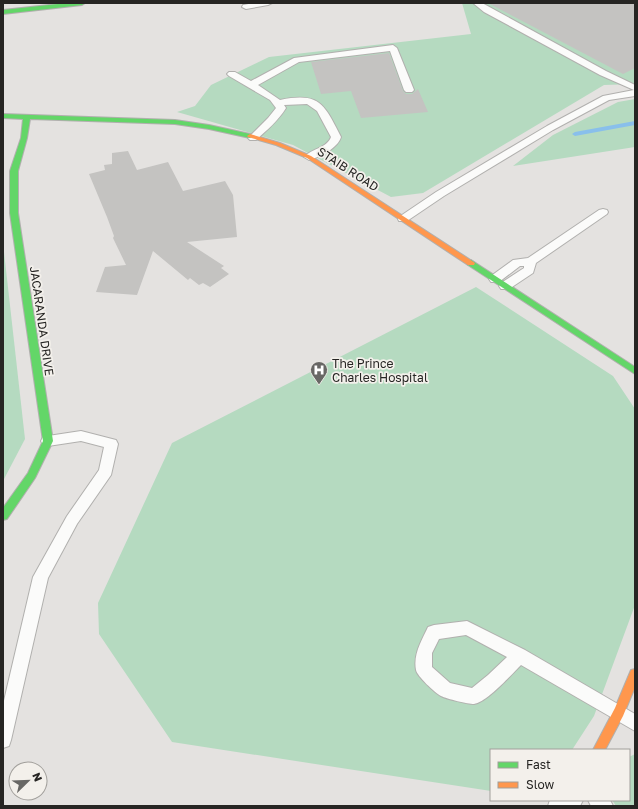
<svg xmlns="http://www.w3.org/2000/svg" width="638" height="809" font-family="'Golos Text',sans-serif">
<rect width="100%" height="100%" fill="#e4e2e0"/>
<g fill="#b5dac0">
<path d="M 462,3 L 635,3 L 635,84 L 604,85 L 423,193 L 391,197 L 293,145 L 177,112 L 195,106 L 211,85 L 269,57 L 471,34 Z"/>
<path d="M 635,99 L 635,147 L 513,166 L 553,135 L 618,102 Z"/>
<path d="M 3,243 L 25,439 L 3,481 Z"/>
<path d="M 476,287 L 613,376 L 635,409 L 635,605 L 594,716 L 572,750 L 491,750 L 491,791 L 172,742 L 99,634 L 98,603 L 172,443 Z"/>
<path d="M 635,754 L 635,806 L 616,806 L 612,800 L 629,800 L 629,757 Z"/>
</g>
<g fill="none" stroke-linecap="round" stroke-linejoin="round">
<path fill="#89bfeb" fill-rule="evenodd" d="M 635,121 L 635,125 L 575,136 L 572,134 L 575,132 Z"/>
</g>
<g fill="#c4c3c1">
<path d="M 488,3 L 635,3 L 635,68 L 623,74 Z"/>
<path d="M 389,53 L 403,91 L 406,94 L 412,94 L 418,89 L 428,112 L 361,118 L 351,91 L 321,94 L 311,62 Z"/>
<path d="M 128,151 L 137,170 L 168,162 L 183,191 L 225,181 L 233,195 L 237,237 L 187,242 L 224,266 L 221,268 L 229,274 L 210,287 L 203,283 L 199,285 L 190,278 L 188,280 L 153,251 L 137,295 L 96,292 L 105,267 L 126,265 L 113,238 L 114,236 L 107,217 L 89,174 L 105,170 L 104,165 L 112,164 L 112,153 Z"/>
</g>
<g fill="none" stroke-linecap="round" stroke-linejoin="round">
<defs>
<g id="lane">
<path d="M 254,3 L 272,3 L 268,5 L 246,9 L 242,7 L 243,5 Z"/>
<path d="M 473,3 L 482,3 L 606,71 L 635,85 L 635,96 L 609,100 L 553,130 L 444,196 L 407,221 L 399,221 L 398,219 L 399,217 L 436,192 L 547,126 L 603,96 L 634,90 L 600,75 L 484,12 Z"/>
<path d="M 393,45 L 397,48 L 414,90 L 412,92 L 406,92 L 404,90 L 390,51 L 299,62 L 258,85 L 280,100 C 320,92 324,104 341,137 C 338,148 320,157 309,160 L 304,157 C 311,149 327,148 331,137 L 317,111 L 307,104 L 284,105 L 286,108 C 278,121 267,130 256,140 L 250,140 L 248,138 L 268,118 L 276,108 L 270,100 L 229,76 L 227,74 L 229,72 L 235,72 L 251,81 L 294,58 Z"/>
<path d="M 603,209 L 607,210 L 608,212 L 607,214 L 536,263 L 533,273 L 509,289 L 501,289 L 499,286 L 501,283 L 524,268 L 524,266 L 520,266 L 499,282 L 491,282 L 489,279 L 491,276 L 513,260 L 528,258 L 599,210 Z"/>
<path d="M 81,431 L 116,440 L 118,444 L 111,475 L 77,524 L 48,578 L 11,740 L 9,746 L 3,748 L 3,705 L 33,577 L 67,516 L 99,470 L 104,447 L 81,441 L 48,446 L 43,445 L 41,441 L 43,437 L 48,436 Z"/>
<path d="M 467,621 L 525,650 L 635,714 L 635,731 L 521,665 C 512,674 486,703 474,704 C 468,704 447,699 441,696 C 435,693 417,676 416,670 C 413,654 422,640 428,627 L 434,625 ZM 466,635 L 507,657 L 488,675 L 472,688 L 450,683 L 432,667 L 432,653 L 439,639 Z"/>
<path d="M 588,800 L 610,800 L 613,806 L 591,806 Z"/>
</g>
<path id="street" d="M 550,800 L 583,800 L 580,806 L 548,806 Z"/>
<g id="fast">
<path d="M 67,3 L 85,3 L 82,5 L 3,14 L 3,10 Z"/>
<path d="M 3,114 L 175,120 L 209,125 L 250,134 L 253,136 L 250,138 L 209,129 L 175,124 L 30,119 L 27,138 L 18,171 L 18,213 L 53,441 L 35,478 L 7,519 L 3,520 L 3,508 L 28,473 L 43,441 L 10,213 L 10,171 L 21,138 L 23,119 L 3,118 Z"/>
<path d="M 471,260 L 635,367 L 635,374 L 468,265 L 467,263 Z"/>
</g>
<g id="slow">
<path d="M 250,134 L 280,143 L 311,156 L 475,263 L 474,265 L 468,265 L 307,158 L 276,145 L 248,137 L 247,136 Z"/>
<path d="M 635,669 L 635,687 L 623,716 L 605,750 L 593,750 L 615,708 L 631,670 Z"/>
</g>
</defs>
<use href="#lane" stroke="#b1b0ae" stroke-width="2"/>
<use href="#street" stroke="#b1b0ae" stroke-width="2"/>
<use href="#fast" stroke="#b1b0ae" stroke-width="2"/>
<use href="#slow" stroke="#b1b0ae" stroke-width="2"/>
<use href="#lane" fill="#fbfbfa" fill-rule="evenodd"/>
<use href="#street" fill="#fbfbfa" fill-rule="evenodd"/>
<use href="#fast" fill="#63d668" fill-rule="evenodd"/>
<use href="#slow" fill="#ff974d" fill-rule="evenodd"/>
</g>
<defs>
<symbol id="hospital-pin" viewBox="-11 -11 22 30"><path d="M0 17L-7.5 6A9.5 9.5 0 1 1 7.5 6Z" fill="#686765" stroke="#f3f0eb"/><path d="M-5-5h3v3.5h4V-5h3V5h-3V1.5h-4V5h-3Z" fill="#fff"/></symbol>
</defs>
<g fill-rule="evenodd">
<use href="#hospital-pin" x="309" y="360" width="20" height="27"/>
</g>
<g text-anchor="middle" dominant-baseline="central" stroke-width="3.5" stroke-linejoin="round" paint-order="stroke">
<g font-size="12" fill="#262523" stroke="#f3f0eb">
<text transform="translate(348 169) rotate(33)">STAIB ROAD</text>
<text transform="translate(42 321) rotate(82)">JACARANDA DRIVE</text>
</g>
<g font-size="12" fill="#262523" stroke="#f3f0eb" text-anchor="start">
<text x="332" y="363">The Prince<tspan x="332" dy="14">Charles Hospital</tspan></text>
</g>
</g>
<rect width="638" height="809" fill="none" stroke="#262523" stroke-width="8"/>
<rect x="490" y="749" width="140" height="52" fill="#f3f0eb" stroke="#a19f9b"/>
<rect x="498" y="762" width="20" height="6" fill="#63d668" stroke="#a19f9b"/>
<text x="526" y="769" font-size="12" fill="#262523">Fast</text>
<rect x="498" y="782" width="20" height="6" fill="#ff974d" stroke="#a19f9b"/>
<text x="526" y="789" font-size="12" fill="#262523">Slow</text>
<g transform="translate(28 781) rotate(67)"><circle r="19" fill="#f3f0eb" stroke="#a19f9b"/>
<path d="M0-3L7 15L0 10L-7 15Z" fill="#686765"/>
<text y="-6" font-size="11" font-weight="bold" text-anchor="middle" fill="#262523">N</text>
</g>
</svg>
